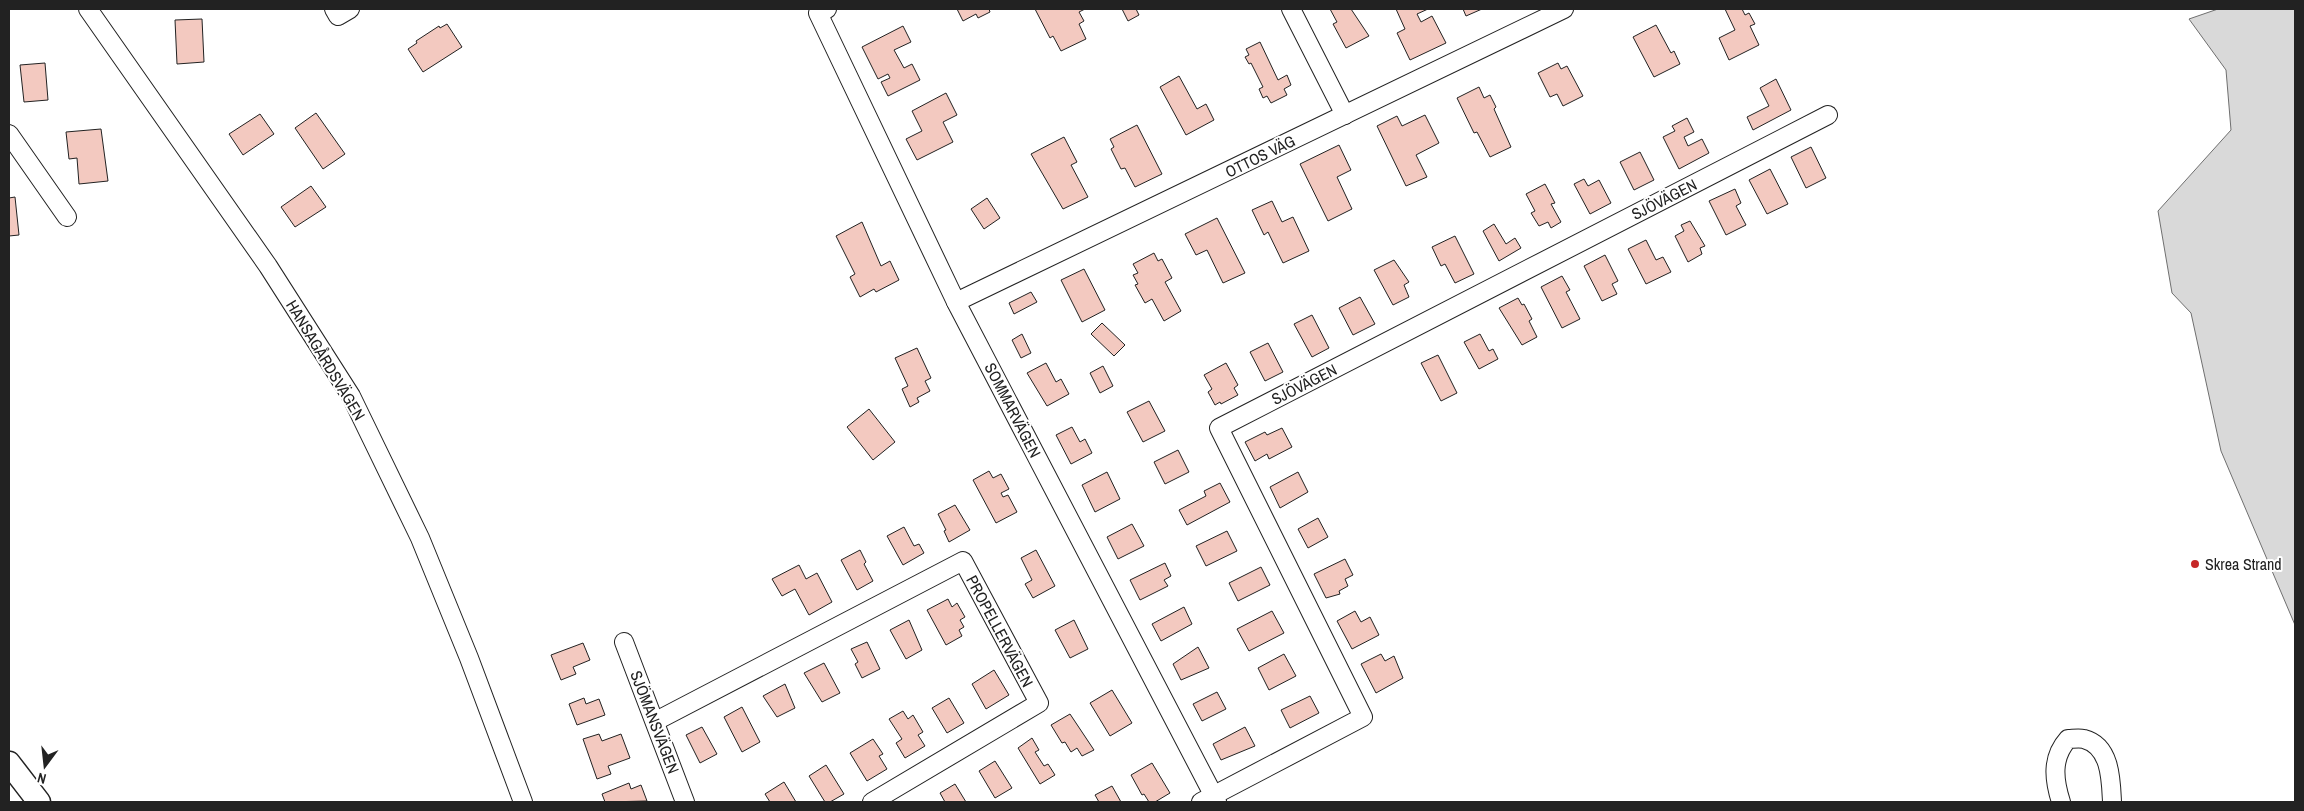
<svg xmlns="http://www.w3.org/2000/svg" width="2304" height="811" font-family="'Archivo Narrow',sans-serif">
<rect width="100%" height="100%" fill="#fff"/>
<path fill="#d9d9d9" stroke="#6f6f6f" d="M 2218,9 L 2295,9 L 2295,625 L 2221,451 L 2191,313 L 2172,293 L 2158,211 L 2231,130 L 2226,70 L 2189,19 Z"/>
<g fill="#f3c9c0" stroke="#222">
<path d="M 957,9 L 989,9 L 990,12 L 978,18 L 976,14 L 963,21 Z"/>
<path d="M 1035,9 L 1085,9 L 1079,12 L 1084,21 L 1079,24 L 1086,39 L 1061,51 L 1053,36 L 1050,38 Z"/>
<path d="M 1122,9 L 1136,9 L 1139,15 L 1128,21 Z"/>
<path d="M 1330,9 L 1351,9 L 1369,36 L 1346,48 L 1333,24 L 1337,22 Z"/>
<path d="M 1396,9 L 1428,9 L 1417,14 L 1421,22 L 1432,16 L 1446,43 L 1410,60 L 1397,33 L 1405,29 Z"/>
<path d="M 1463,9 L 1482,9 L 1466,16 Z"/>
<path d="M 1725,9 L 1742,9 L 1745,15 L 1749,13 L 1755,24 L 1750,26 L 1759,45 L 1729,60 L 1719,38 L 1735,30 Z"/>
<path d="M 202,19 L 204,62 L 177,64 L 175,20 Z"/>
<path d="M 447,24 L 462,47 L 423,72 L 408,49 L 417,43 L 416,41 L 439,26 L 440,28 Z"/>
<path d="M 1656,25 L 1671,53 L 1674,51 L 1680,64 L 1654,77 L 1633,37 Z"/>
<path d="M 903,26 L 911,42 L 894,50 L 904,68 L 912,64 L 920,80 L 888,96 L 881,82 L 890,78 L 888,74 L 878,79 L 862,47 Z"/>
<path d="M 1260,42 L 1278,80 L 1287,75 L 1291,85 L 1284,89 L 1287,95 L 1271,103 L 1267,96 L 1263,98 L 1259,89 L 1263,87 L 1251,63 L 1249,64 L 1245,57 L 1249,55 L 1246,49 Z"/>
<path d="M 45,63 L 48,100 L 24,102 L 20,65 Z"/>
<path d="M 1558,63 L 1561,69 L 1567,66 L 1583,96 L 1563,106 L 1557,94 L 1550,97 L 1538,73 Z"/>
<path d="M 1179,76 L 1197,109 L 1206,104 L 1214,120 L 1186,135 L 1160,87 Z"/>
<path d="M 1776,79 L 1791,110 L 1753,130 L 1747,117 L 1769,106 L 1760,88 Z"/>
<path d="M 1479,87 L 1484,98 L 1490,95 L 1496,107 L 1494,109 L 1511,147 L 1490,157 L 1477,132 L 1474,133 L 1457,98 Z"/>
<path d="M 946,93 L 957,115 L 943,122 L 953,142 L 917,160 L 906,139 L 922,131 L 912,111 Z"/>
<path d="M 316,113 L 345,154 L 323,169 L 295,128 Z"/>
<path d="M 260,114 L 274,134 L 243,155 L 229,134 Z"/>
<path d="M 1425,115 L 1439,143 L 1416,155 L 1427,177 L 1406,186 L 1377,126 L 1397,116 L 1402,126 Z"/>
<path d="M 1687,118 L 1694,132 L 1684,137 L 1688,146 L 1702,139 L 1709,153 L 1679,169 L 1663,137 L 1675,131 L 1672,126 Z"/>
<path d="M 1137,125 L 1162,174 L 1135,187 L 1125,168 L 1121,169 L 1111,149 L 1114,147 L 1110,139 Z"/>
<path d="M 101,129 L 108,181 L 79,184 L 77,158 L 69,159 L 66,132 Z"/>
<path d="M 1064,137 L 1077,162 L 1071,165 L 1088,197 L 1063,209 L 1031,154 Z"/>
<path d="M 1339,145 L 1351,170 L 1337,177 L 1352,209 L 1328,221 L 1300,164 Z"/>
<path d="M 1811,147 L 1826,178 L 1806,188 L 1791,157 Z"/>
<path d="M 1640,152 L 1654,180 L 1634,190 L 1620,162 Z"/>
<path d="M 1770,169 L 1788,204 L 1767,214 L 1749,180 Z"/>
<path d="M 1584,179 L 1588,186 L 1599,180 L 1611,203 L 1590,214 L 1574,184 Z"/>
<path d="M 1545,184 L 1555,203 L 1551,204 L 1561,222 L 1551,228 L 1548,222 L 1539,226 L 1531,213 L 1535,211 L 1526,194 Z"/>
<path d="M 311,186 L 326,207 L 295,227 L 281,207 Z"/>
<path d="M 1735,189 L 1741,203 L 1736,206 L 1746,225 L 1726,235 L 1709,201 Z"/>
<path d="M 15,197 L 19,235 L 9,236 L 9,198 Z"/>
<path d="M 987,198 L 1000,218 L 984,229 L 971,209 Z"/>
<path d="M 1272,201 L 1282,222 L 1293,217 L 1309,251 L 1283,263 L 1268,232 L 1264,235 L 1252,210 Z"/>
<path d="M 1217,218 L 1245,273 L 1223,283 L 1207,250 L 1196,255 L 1185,234 Z"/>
<path d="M 1690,221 L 1705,246 L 1700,248 L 1702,254 L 1688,262 L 1675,236 L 1684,231 L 1681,225 Z"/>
<path d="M 862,222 L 881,266 L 890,261 L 899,280 L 876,292 L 874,289 L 860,297 L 850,277 L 855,274 L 836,236 Z"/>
<path d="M 1494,224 L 1506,244 L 1515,238 L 1521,248 L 1499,261 L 1483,231 Z"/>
<path d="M 1455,236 L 1474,274 L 1455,283 L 1445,264 L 1441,266 L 1432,247 Z"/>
<path d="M 1646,240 L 1656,260 L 1663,257 L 1671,272 L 1646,284 L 1628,249 Z"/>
<path d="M 1154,253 L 1158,261 L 1162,259 L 1172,278 L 1165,282 L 1181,311 L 1164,321 L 1152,299 L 1145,303 L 1135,285 L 1138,284 L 1133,275 L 1138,273 L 1133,264 Z"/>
<path d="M 1605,255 L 1618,281 L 1612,284 L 1617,294 L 1602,301 L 1584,266 Z"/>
<path d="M 1394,260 L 1409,282 L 1404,285 L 1409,297 L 1393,305 L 1374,270 Z"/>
<path d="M 1084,269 L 1105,310 L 1082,322 L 1061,280 Z"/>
<path d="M 1562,276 L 1570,290 L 1566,292 L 1580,319 L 1562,328 L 1541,287 Z"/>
<path d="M 1031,292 L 1037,302 L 1014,314 L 1009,303 Z"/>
<path d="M 1360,297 L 1375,324 L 1353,335 L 1339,308 Z"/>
<path d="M 1518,298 L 1522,305 L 1524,304 L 1532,319 L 1529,321 L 1537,337 L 1522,345 L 1499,308 Z"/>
<path d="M 1312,315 L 1329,348 L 1312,357 L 1294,324 Z"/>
<path d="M 1102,323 L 1125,345 L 1114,356 L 1091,334 Z"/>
<path d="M 1022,334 L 1031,353 L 1021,358 L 1012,340 Z"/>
<path d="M 1480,334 L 1489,351 L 1493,349 L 1498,359 L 1479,369 L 1464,342 Z"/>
<path d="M 1268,343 L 1283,372 L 1265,381 L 1250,352 Z"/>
<path d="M 917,348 L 931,378 L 925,381 L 930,391 L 917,398 L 919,402 L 910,407 L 902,389 L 908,386 L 895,358 Z"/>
<path d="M 1438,355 L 1457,393 L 1441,401 L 1421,363 Z"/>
<path d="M 1046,363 L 1056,382 L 1061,379 L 1069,394 L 1047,406 L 1027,373 Z"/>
<path d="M 1226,363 L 1238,385 L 1234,388 L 1238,395 L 1221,404 L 1220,402 L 1215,405 L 1208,392 L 1212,389 L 1204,375 Z"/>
<path d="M 1103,366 L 1113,386 L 1100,393 L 1090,373 Z"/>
<path d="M 1149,401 L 1165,431 L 1143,442 L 1127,412 Z"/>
<path d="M 869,409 L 895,442 L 873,460 L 847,427 Z"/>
<path d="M 1072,427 L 1080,442 L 1085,439 L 1092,453 L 1071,464 L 1056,435 Z"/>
<path d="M 1282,428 L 1292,447 L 1269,459 L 1267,454 L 1255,461 L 1245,442 L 1265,432 L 1267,435 Z"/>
<path d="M 1178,450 L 1189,472 L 1165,484 L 1154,462 Z"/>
<path d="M 989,471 L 993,478 L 1001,474 L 1009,489 L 1001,493 L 1003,497 L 1008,495 L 1017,512 L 996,523 L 973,480 Z"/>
<path d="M 1107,472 L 1120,499 L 1095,512 L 1082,485 Z"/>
<path d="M 1298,472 L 1308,492 L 1280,508 L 1270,487 Z"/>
<path d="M 1220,483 L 1230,502 L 1187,525 L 1179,510 L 1206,496 L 1204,491 Z"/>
<path d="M 955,505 L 970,530 L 949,542 L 944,531 L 946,530 L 938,514 Z"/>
<path d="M 1318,518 L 1328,537 L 1308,548 L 1298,529 Z"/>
<path d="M 1132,524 L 1144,546 L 1118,559 L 1107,537 Z"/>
<path d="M 904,527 L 914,546 L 919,544 L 924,553 L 903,565 L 887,536 Z"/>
<path d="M 1227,531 L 1237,551 L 1206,566 L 1196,546 Z"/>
<path d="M 860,550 L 866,562 L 864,564 L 873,581 L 857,590 L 841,560 Z"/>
<path d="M 1036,550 L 1055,586 L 1033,598 L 1025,584 L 1032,580 L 1021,558 Z"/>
<path d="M 1345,559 L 1353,575 L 1345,579 L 1348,586 L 1339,591 L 1340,594 L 1326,598 L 1314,574 Z"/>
<path d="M 1165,563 L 1171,576 L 1164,580 L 1168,586 L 1140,600 L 1130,580 Z"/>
<path d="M 799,565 L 806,579 L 817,573 L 832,602 L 809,615 L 795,589 L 782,596 L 772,579 Z"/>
<path d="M 1261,567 L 1270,585 L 1238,601 L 1229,583 Z"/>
<path d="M 948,599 L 952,607 L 957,603 L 965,617 L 960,620 L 964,627 L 959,630 L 962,636 L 946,645 L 927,610 Z"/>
<path d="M 1184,607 L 1192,624 L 1161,641 L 1152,624 Z"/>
<path d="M 1272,611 L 1284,633 L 1249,651 L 1237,629 Z"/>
<path d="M 1355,611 L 1361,622 L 1370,617 L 1379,635 L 1352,649 L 1337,621 Z"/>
<path d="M 909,620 L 922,650 L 906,659 L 890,630 Z"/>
<path d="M 1074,620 L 1088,649 L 1070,658 L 1055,630 Z"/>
<path d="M 867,642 L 880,669 L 862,678 L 855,664 L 858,662 L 851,649 Z"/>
<path d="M 583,643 L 590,660 L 573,667 L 576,674 L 561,680 L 551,655 Z"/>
<path d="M 1198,647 L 1209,668 L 1181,680 L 1173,664 Z"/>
<path d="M 1284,654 L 1296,676 L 1269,690 L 1258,668 Z"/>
<path d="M 1381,654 L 1385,661 L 1394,656 L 1403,678 L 1376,693 L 1361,664 Z"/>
<path d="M 824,663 L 840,693 L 822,702 L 804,673 Z"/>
<path d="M 994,670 L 1009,695 L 986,709 L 972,684 Z"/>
<path d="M 785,684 L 795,708 L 777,717 L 763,696 Z"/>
<path d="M 1112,690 L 1132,723 L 1110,736 L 1090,703 Z"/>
<path d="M 1217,692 L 1226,709 L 1202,721 L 1193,704 Z"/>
<path d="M 1310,696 L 1319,713 L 1290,728 L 1281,710 Z"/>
<path d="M 584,698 L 586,704 L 599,699 L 605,715 L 577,725 L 569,704 Z"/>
<path d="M 949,698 L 964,723 L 947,733 L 932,708 Z"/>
<path d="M 742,707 L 760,742 L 742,752 L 724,717 Z"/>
<path d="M 903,711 L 908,719 L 913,715 L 923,732 L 918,735 L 925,746 L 905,758 L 896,743 L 902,739 L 889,719 Z"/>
<path d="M 1070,714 L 1094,750 L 1082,756 L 1077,748 L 1071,752 L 1065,742 L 1062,743 L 1051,725 Z"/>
<path d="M 702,727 L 717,754 L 700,763 L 686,735 Z"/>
<path d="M 1245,727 L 1255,746 L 1221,760 L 1213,744 Z"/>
<path d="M 599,734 L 602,741 L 621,734 L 630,758 L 608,766 L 611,774 L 597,779 L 583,739 Z"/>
<path d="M 1032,738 L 1039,750 L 1035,752 L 1044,766 L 1048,764 L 1055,775 L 1040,784 L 1018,748 Z"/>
<path d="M 873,739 L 883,754 L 879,756 L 887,769 L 867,781 L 850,753 Z"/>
<path d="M 995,761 L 1012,788 L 995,798 L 979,771 Z"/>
<path d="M 1152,763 L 1170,793 L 1155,802 L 1149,802 L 1144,794 L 1142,795 L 1131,775 Z"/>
<path d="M 826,765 L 844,794 L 830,802 L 825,802 L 809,776 Z"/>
<path d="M 784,782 L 796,802 L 770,802 L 765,794 Z"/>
<path d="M 629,783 L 631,789 L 641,785 L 647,801 L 605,802 L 602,794 Z"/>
<path d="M 955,784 L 966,802 L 945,802 L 940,793 Z"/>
<path d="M 1112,786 L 1121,802 L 1099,802 L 1095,795 Z"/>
</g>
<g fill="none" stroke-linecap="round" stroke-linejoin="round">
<defs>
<g id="minor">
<path d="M 88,9 L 268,266 L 351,396 L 420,538 L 469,658 L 523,802"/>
<path d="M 334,9 L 338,16 L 350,9"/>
<path d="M 827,9 L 818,13 L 956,302 L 1217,802"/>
<path d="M 1291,9 L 1345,115"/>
<path d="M 9,134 L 67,217"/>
<path d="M 956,302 L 1564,9"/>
<path d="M 624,642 L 685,802"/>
<path d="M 656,721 L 963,561 L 1039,703 L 872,802"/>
<path d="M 1201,802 L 1363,717 L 1219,428 L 1828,115"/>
<path d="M 2061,802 C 2054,780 2051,758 2068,739 C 2072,739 2079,738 2084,739 C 2111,746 2111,781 2112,802"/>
</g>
<path id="tertiary" d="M 9,763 L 39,802"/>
</defs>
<use href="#minor" stroke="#222" stroke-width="20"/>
<use href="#tertiary" stroke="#222" stroke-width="25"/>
<use href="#minor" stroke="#fff" stroke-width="18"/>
<use href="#tertiary" stroke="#fff" stroke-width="22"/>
</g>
<circle fill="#c62828" stroke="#fff" stroke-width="2" cx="2195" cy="564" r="5"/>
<g text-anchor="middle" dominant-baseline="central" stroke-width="4" stroke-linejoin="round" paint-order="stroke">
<g font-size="16" fill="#222" stroke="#fff">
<text transform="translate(1260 156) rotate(-26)">OTTOS VÄG</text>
<text transform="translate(1664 199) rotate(-27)">SJÖVÄGEN</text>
<text transform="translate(326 360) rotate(59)">HANSAGÅRDSVÄGEN</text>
<text transform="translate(1304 384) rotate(-27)">SJÖVÄGEN</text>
<text transform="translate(1013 410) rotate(63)">SOMMARVÄGEN</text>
<text transform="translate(1000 631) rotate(62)">PROPELLERVÄGEN</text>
<text transform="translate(655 722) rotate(69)">SJÖMANSVÄGEN</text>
</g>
<g font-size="16" fill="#222" stroke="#fff" text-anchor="start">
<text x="2205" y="564">Skrea Strand</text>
</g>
</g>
<rect width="2304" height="811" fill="none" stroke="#222222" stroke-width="20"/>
<g transform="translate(45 766) rotate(195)" stroke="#ffffff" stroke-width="4" paint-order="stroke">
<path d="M0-4L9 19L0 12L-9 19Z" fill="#222222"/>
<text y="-8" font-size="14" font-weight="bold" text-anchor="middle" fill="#222222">N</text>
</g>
</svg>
